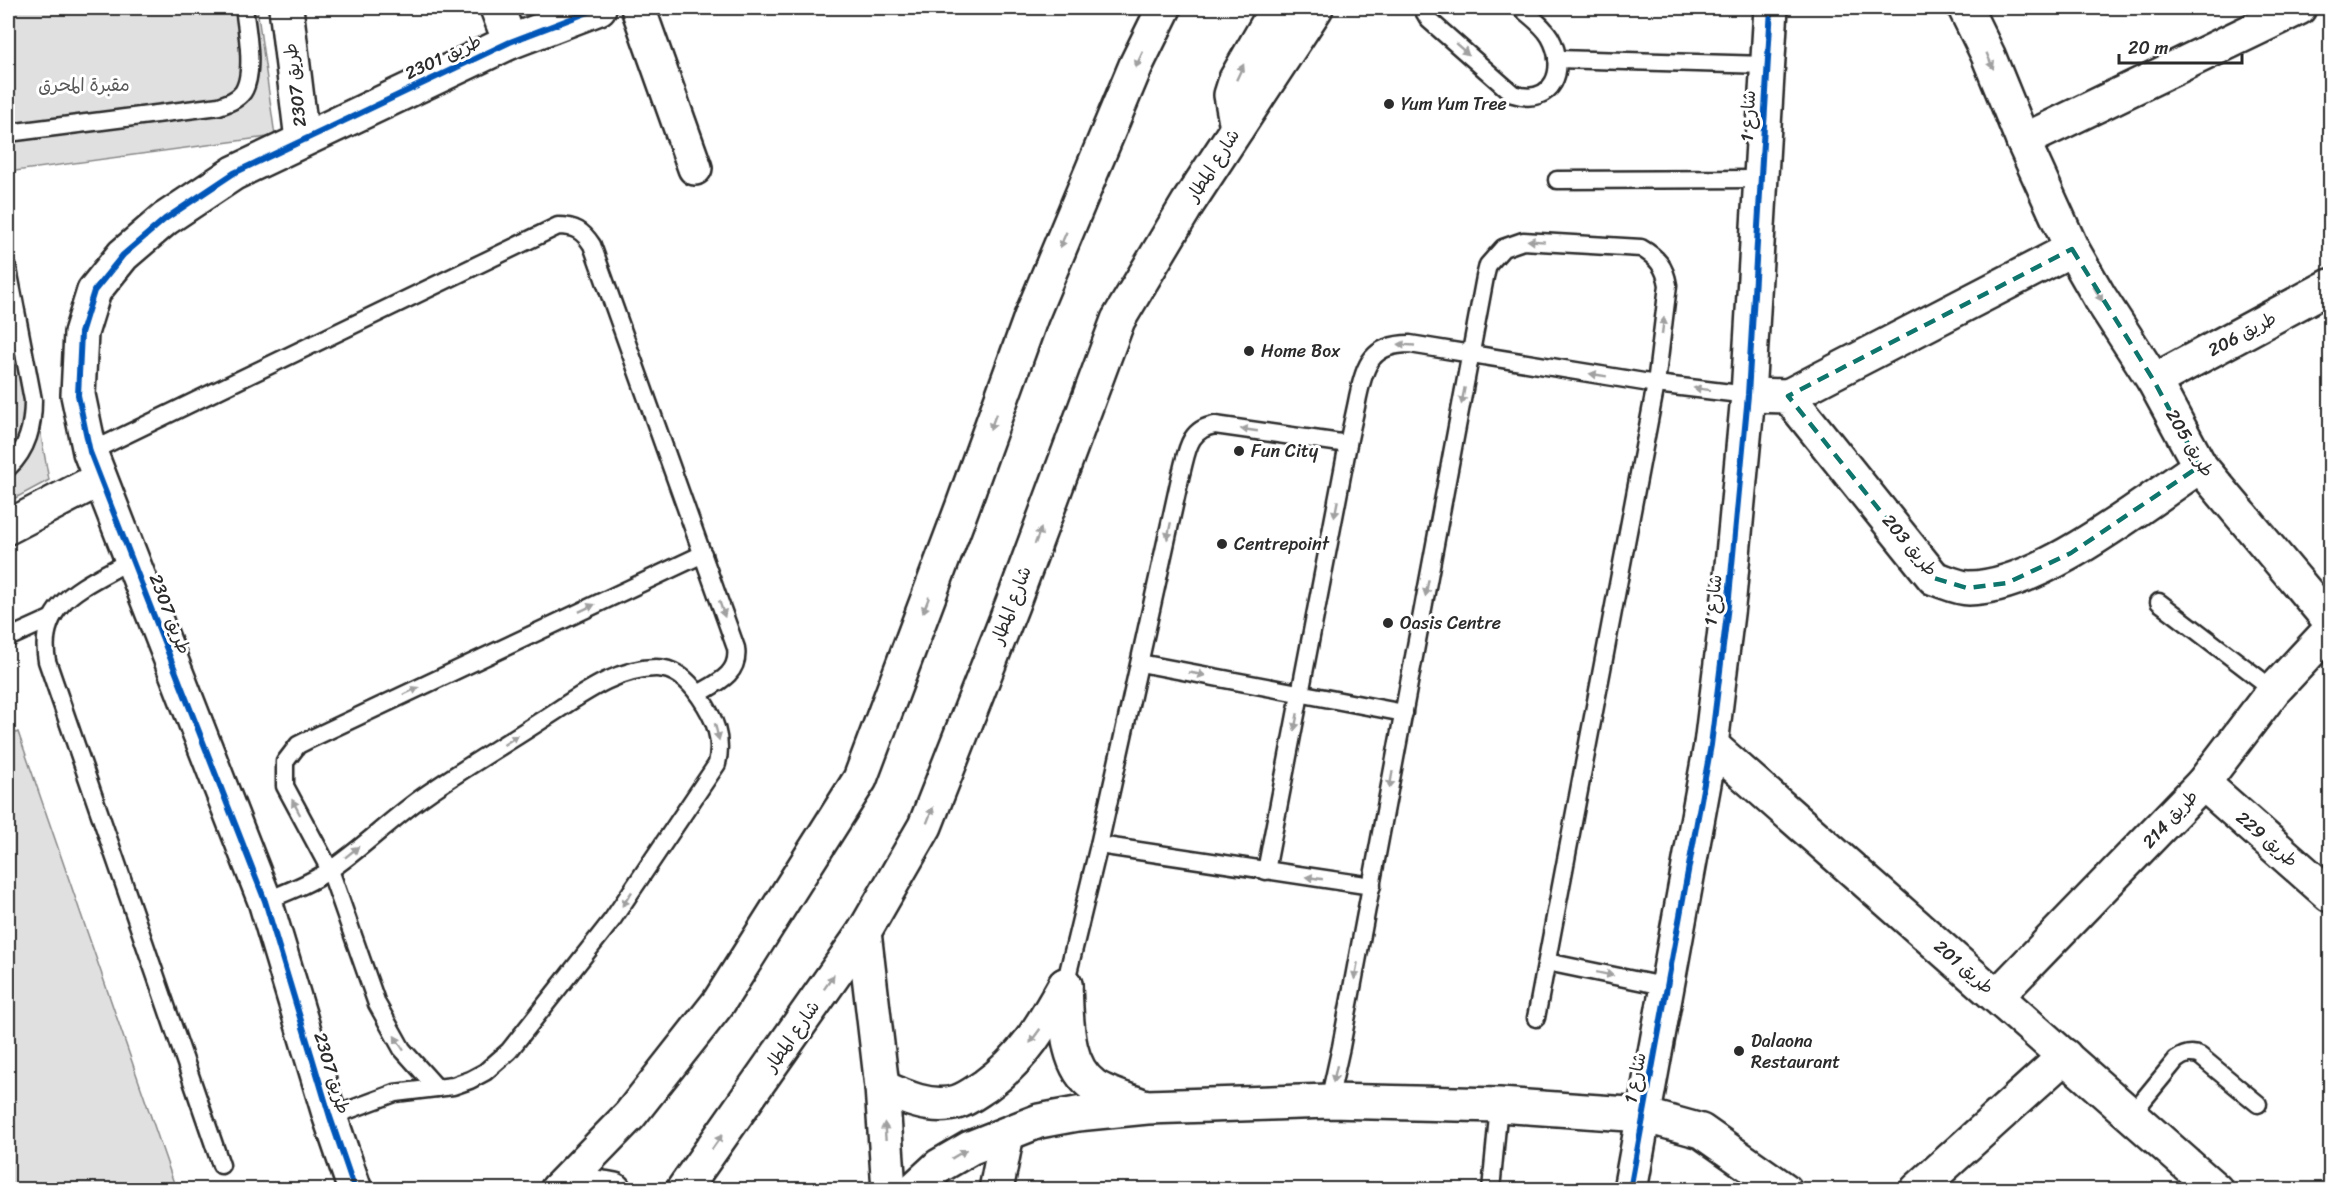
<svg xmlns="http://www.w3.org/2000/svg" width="2338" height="1197" font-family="Sriracha,'Playpen Sans Arabic',sans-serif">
<rect width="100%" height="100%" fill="#fff"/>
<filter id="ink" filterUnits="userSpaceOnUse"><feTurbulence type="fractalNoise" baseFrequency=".0167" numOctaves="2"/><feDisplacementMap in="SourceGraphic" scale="12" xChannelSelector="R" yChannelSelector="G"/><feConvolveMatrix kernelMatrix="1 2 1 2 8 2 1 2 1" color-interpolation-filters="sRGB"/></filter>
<g filter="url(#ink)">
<g fill="#e0e0e0" stroke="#868686" stroke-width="1.5">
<path d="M 8,8 L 257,8 L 275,136 L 8,172 Z"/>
<path d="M 8,252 L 49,480 L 8,502 Z"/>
<path d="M 18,732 L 176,1189 L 8,1189 L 8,736 Z"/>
</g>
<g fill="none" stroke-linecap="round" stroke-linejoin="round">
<defs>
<g id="service">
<path d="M 1422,8 L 1429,20 L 1513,94 C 1553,107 1568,69 1550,37 C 1543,25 1531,17 1521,8"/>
<path d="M 1557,59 L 1766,65"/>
<path d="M 8,133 L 219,106 C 228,103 237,100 243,92 C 255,73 247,30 244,8"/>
<path d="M 1557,180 L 1760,179"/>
<path d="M 8,269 L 33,400 C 33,426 28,449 8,468"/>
<path d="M 90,452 L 558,226 C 575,226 583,231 592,245 L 736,648 C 740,674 717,683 698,694"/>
<path d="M 132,559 C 89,585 36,600 47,661 L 221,1165"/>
<path d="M 2159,602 L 2274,690"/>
<path d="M 8,638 L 50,619"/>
<path d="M 1140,663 L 1404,713"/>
<path d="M 1099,845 L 1372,886"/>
<path d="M 1266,871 L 1348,444 C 1351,428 1355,413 1358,397 C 1365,364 1372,344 1410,344 L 1656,384 L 1748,395"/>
<path d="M 265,901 C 287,892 311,883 330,870 C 364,847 393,817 427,794 C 464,768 504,745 542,720 C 576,699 614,668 656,668 C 675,668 690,682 700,697 C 715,719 723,738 717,764 L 612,920 L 509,1051 L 485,1072 L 470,1080 L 453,1086 L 395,1093 L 330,1117"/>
<path d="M 1547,962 L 1668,987"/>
<path d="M 1065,985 L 1099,845 L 1181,474 C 1187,452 1188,429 1215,425 L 1348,444"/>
<path d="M 437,1088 L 402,1049 L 377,1004 L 330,870 L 285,786 L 285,762 L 298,745 L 306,741 L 703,554"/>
<path d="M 1329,1101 L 1341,1047 L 1485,277 L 1488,265 L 1503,248 L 1523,241 L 1641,248 C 1657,257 1665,267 1668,285 L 1656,384 L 1536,1018"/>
<path d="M 2131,1115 L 2176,1060 C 2184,1054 2191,1052 2200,1056 L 2258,1104"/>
<path d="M 1491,1190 L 1499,1105"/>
</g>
<g id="minor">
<path d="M 497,8 L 510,42"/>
<path d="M 638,8 L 695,168"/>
<path d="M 1965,8 L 1988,55 L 2023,141 L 2072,249 L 2099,296 L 2154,381 L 2200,466 L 2330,621"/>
<path d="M 2023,141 L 2299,8"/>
<path d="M 2154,381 L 2330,286"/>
<path d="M 1748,395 L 1788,396 L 1934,578 C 1944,581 1958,588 1969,588 C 2040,587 2140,506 2200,466"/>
<path d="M 1788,396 L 2072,249"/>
<path d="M 8,527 L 100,479"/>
<path d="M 1711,745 L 2216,1190"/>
<path d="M 2203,783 L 2330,895"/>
<path d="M 1065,985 C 1067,1018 1064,1065 1094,1086 C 1107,1095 1128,1100 1143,1106"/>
<path d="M 1997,996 L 2203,783 L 2274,690 L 2330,630"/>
<path d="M 882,1087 C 903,1097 932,1110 957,1102 C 967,1099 977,1091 985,1086 C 1024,1058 1042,1026 1065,985"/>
<path d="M 355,1190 L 330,1117 L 265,901 L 90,452 L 78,395 L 81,333 L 94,291 L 123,255 L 165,219 L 234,173 L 510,42 L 599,8"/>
<path d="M 913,1190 L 939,1166 L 970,1148 L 1039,1121 L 1077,1114 L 1147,1107 L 1329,1101 L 1499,1105 L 1643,1115 L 1701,1131 L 1785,1190"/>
<path d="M 996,1190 L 1007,1134"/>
<path d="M 1917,1190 L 2065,1056"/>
</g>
<g id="tertiary">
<path d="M 286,8 L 302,140"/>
<path d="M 558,1189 C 577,1185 594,1186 614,1190"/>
<path d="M 1630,1190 L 1711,745 L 1729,597 L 1748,395 L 1771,8"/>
</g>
<g id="primary">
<path d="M 1237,128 L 1231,95 L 1236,79 L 1277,8"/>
<path d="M 864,932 L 882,1087 L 889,1190"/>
<path d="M 557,1190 L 630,1115 L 719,1002 L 860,779 L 962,508 L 1031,317 L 1136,65 L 1164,8"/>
<path d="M 683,1190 L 864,932 L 925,826 L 1012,605 L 1118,320 L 1188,203 L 1316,8"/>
</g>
</defs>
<use href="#service" stroke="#2b2b2b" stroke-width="21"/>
<use href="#minor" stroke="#2b2b2b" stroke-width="38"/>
<use href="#tertiary" stroke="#2b2b2b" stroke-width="38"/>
<use href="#primary" stroke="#2b2b2b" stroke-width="38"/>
<use href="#service" stroke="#fff" stroke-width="16"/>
<use href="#minor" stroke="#fff" stroke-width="33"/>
<use href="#tertiary" stroke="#fff" stroke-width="33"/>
<use href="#primary" stroke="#fff" stroke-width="33"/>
<defs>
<g id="cycleway">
<path d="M 355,1190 L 330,1117 L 265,901 L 90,452 L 78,395 L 81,333 L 94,291 L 123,255 L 165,219 L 234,173 L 510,42 L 599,8"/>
<path d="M 1630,1190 L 1711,745 L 1729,597 L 1748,395 L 1771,8"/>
</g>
</defs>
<use href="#cycleway" stroke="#fff" stroke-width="10"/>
<use href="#cycleway" stroke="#0057b8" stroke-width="6"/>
</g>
<defs><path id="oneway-solid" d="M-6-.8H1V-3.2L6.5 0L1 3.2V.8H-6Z" transform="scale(1.5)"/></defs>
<g fill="#a0a0a0">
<use href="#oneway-solid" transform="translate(1462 49) rotate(41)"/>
<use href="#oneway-solid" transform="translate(1139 60) rotate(115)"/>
<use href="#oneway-solid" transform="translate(1990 61) rotate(67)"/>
<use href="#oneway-solid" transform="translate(1240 72) rotate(-65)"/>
<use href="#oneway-solid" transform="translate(1063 240) rotate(113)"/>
<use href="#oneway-solid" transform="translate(1536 241) rotate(-176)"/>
<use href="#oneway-solid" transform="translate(2098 294) rotate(59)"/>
<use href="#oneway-solid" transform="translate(1663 326) rotate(-83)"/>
<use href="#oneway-solid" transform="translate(1406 345) rotate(-177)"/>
<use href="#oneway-solid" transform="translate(1598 375) rotate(-171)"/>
<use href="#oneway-solid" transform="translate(1702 389) rotate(-173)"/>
<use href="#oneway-solid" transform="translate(1463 396) rotate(101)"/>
<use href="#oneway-solid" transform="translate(993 422) rotate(110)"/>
<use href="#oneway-solid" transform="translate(1249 430) rotate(-172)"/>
<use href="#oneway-solid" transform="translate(1336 509) rotate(101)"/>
<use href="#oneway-solid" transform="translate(1169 531) rotate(102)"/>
<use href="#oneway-solid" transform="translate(1038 536) rotate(-69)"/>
<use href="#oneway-solid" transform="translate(1427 588) rotate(101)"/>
<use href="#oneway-solid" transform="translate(926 605) rotate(111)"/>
<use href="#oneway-solid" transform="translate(587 608) rotate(-25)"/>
<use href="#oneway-solid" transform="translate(722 609) rotate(71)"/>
<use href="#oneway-solid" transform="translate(1197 674) rotate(11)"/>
<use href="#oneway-solid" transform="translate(411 691) rotate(-25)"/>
<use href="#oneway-solid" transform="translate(1296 722) rotate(101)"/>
<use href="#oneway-solid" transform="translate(717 732) rotate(76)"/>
<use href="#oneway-solid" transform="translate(511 740) rotate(-33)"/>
<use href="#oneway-solid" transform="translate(1391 780) rotate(100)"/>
<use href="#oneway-solid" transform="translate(296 807) rotate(-118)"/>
<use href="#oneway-solid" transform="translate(930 815) rotate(-69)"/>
<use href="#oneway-solid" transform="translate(352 852) rotate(-39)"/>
<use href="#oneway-solid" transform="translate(1314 878) rotate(-172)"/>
<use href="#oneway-solid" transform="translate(627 899) rotate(124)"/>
<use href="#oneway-solid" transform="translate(1356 971) rotate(101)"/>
<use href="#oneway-solid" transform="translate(1605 974) rotate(12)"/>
<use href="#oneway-solid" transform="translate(829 982) rotate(-55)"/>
<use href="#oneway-solid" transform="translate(1035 1036) rotate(126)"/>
<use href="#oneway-solid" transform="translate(399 1043) rotate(-123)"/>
<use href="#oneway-solid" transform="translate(1335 1074) rotate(103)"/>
<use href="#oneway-solid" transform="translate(885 1131) rotate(-94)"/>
<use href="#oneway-solid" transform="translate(717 1142) rotate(-55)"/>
<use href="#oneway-solid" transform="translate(959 1154) rotate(-31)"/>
</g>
</g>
<path fill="none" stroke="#0f766e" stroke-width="4.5" stroke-dasharray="12 8" stroke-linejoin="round" d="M 2072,249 L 2154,381 L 2200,466 L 2071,553 L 2007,583 L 1967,588 L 1934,578 L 1788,396 Z"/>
<g fill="#2b2b2b" stroke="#fff" stroke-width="2">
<circle cx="1389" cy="104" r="6"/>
<circle cx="1249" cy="351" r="6"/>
<circle cx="1239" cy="451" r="6"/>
<circle cx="1222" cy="544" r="6"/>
<circle cx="1388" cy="623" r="6"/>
<circle cx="1739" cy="1051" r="6"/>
</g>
<g text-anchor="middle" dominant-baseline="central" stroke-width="6" stroke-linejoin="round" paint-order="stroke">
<g font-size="18" fill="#2b2b2b" stroke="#fff">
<text transform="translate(443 57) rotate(-25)">طريق 2301</text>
<text transform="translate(295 85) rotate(-97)">طريق 2307</text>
<text transform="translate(1748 116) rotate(-87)">شارع 1</text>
<text transform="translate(1213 165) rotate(-57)">شارع المطار</text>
<text transform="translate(2242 334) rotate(-28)">طريق 206</text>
<text transform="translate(2190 443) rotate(59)">طريق 205</text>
<text transform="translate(1910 545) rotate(50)">طريق 203</text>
<text transform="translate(1713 600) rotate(-84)">شارع 1</text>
<text transform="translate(1011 605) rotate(-69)">شارع المطار</text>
<text transform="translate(170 614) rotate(69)">طريق 2307</text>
<text transform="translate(2170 819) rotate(-47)">طريق 214</text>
<text transform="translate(2267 839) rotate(41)">طريق 229</text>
<text transform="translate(1964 967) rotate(41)">طريق 201</text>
<text transform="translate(792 1036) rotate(-55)">شارع المطار</text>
<text transform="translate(332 1073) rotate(73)">طريق 2307</text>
<text transform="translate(1635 1078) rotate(-79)">شارع 1</text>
</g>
<g font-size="18" fill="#585858" stroke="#fff">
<text x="84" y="85">مقبرة المحرق</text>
</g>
<g font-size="18" fill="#2b2b2b" stroke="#fff" text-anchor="start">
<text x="1401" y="104">Yum Yum Tree</text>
<text x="1261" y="351">Home Box</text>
<text x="1251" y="451">Fun City</text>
<text x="1234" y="544">Centrepoint</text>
<text x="1400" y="623">Oasis Centre</text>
<text x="1751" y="1041">Dalaona<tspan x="1751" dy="21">Restaurant</tspan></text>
</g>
</g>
<rect width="2338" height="1197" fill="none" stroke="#fff" stroke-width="30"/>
<rect x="15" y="15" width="2308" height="1167" fill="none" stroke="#2b2b2b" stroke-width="2" filter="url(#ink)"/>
<path d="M2119 54v9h123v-9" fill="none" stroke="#2b2b2b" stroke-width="3"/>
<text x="2128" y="54" font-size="18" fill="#2b2b2b" stroke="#ffffff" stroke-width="4.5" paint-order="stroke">20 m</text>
</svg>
